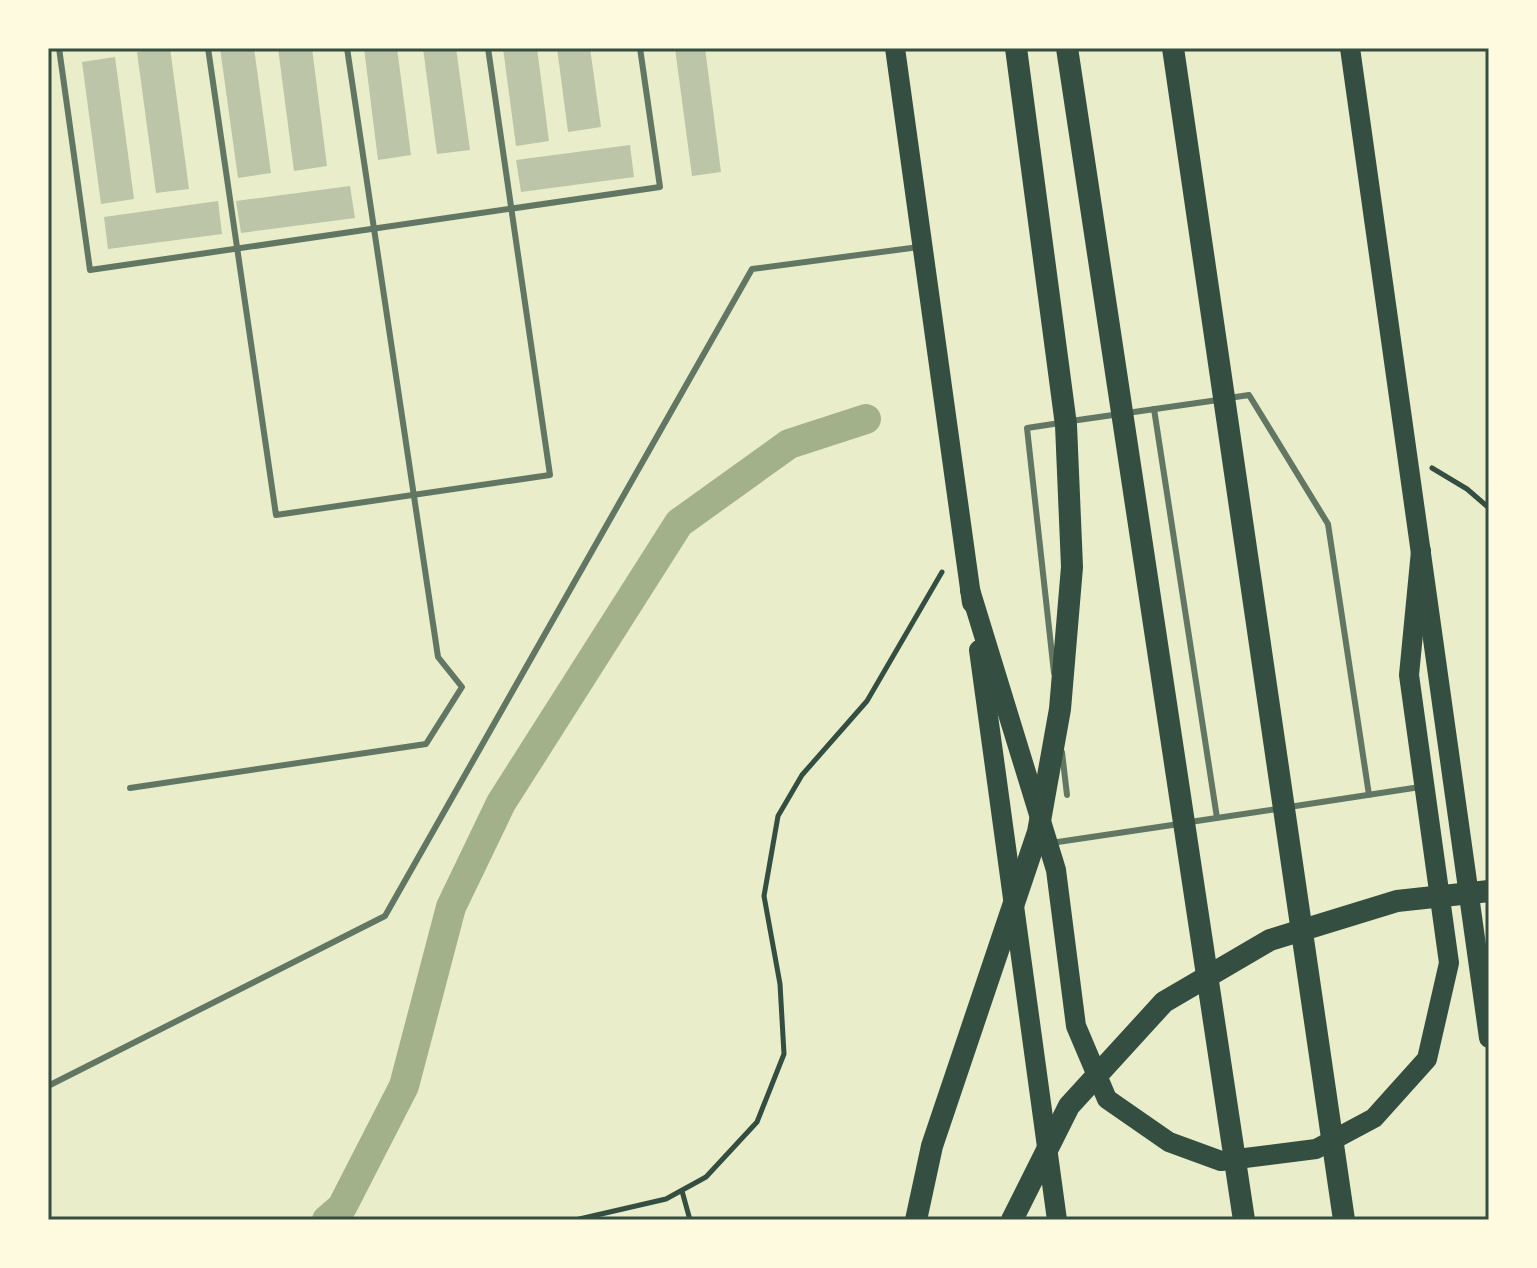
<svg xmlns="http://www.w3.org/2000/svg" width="1537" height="1268" font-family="Jost,sans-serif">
<rect width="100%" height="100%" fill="#e9edc9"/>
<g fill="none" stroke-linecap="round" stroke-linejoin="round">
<path stroke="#a3b18a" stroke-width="30" d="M 327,1220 L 342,1207 L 404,1086 L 451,907 L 501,803 L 679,523 L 789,444 L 866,419"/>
</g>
<g fill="#bcc5a7">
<path d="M 162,48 L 170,48 L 189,189 L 156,193 L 137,52 Z"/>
<path d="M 220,48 L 254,48 L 271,173 L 238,178 Z"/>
<path d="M 278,48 L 312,48 L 327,166 L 294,171 Z"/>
<path d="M 364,48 L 397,48 L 411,155 L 378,160 Z"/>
<path d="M 423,48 L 456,48 L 470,150 L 437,154 Z"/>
<path d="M 503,48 L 537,48 L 549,141 L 516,146 Z"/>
<path d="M 557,48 L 590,48 L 601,127 L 568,132 Z"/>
<path d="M 675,48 L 705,48 L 721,172 L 692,176 Z"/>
<path d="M 115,57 L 134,199 L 101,204 L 82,62 Z"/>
<path d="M 630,145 L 634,177 L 521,192 L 516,160 Z"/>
<path d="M 350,186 L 355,218 L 241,233 L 236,201 Z"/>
<path d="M 218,201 L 222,234 L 108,249 L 104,217 Z"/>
</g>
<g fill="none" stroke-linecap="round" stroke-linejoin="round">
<g stroke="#344e41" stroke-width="5">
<path d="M 1432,468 L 1467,489 L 1489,508"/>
<path d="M 682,1191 L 690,1220"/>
<path d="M 575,1220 L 666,1199 L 706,1177 L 757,1122 L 784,1054 L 780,984 L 764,896 L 778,816 L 802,775 L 867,701 L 942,572"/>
</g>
<g stroke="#617663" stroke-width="6">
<path d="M 59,48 L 90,270 L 660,187 L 640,48"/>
<path d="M 208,48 L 276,515 L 550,475 L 488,48"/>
<path d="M 1229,398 L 1249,395 L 1328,524 L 1369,795"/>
<path d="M 1154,409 L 1217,818"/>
<path d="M 1071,421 L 1218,400"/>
<path d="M 1054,673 L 1027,428 L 1060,423"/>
<path d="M 1062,752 L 1067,795"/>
<path d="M 130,788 L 426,744 L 462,687 L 438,657 L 347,48"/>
<path d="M 1289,807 L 1420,787"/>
<path d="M 1190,822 L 1277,809"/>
<path d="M 1051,843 L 1179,824"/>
<path d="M 48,1086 L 385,916 L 752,269 L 919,247"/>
</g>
<g stroke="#344e41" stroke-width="20">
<path d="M 895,48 L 972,603"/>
<path d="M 1350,48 L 1489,1038"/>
<path d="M 970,590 L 1056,870 L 1076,1026 L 1107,1099 L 1169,1142 L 1221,1161 L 1316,1149 L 1374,1118 L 1427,1059 L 1449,963 L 1409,675 L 1421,551"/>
<path d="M 979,650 L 1057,1220"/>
</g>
<g stroke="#344e41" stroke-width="22">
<path d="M 1067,48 L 1244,1220"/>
<path d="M 1173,48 L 1344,1220"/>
<path d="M 916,1220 L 932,1146 L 1038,832 L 1060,709 L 1072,567 L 1066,425 L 1016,48"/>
<path d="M 1012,1220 L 1069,1106 L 1164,1002 L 1270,940 L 1397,901 L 1489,891"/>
</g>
</g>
<rect width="1537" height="1268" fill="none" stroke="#fefae0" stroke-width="100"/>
<rect x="50" y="50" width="1437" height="1168" fill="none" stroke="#344e41" stroke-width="3"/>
</svg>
